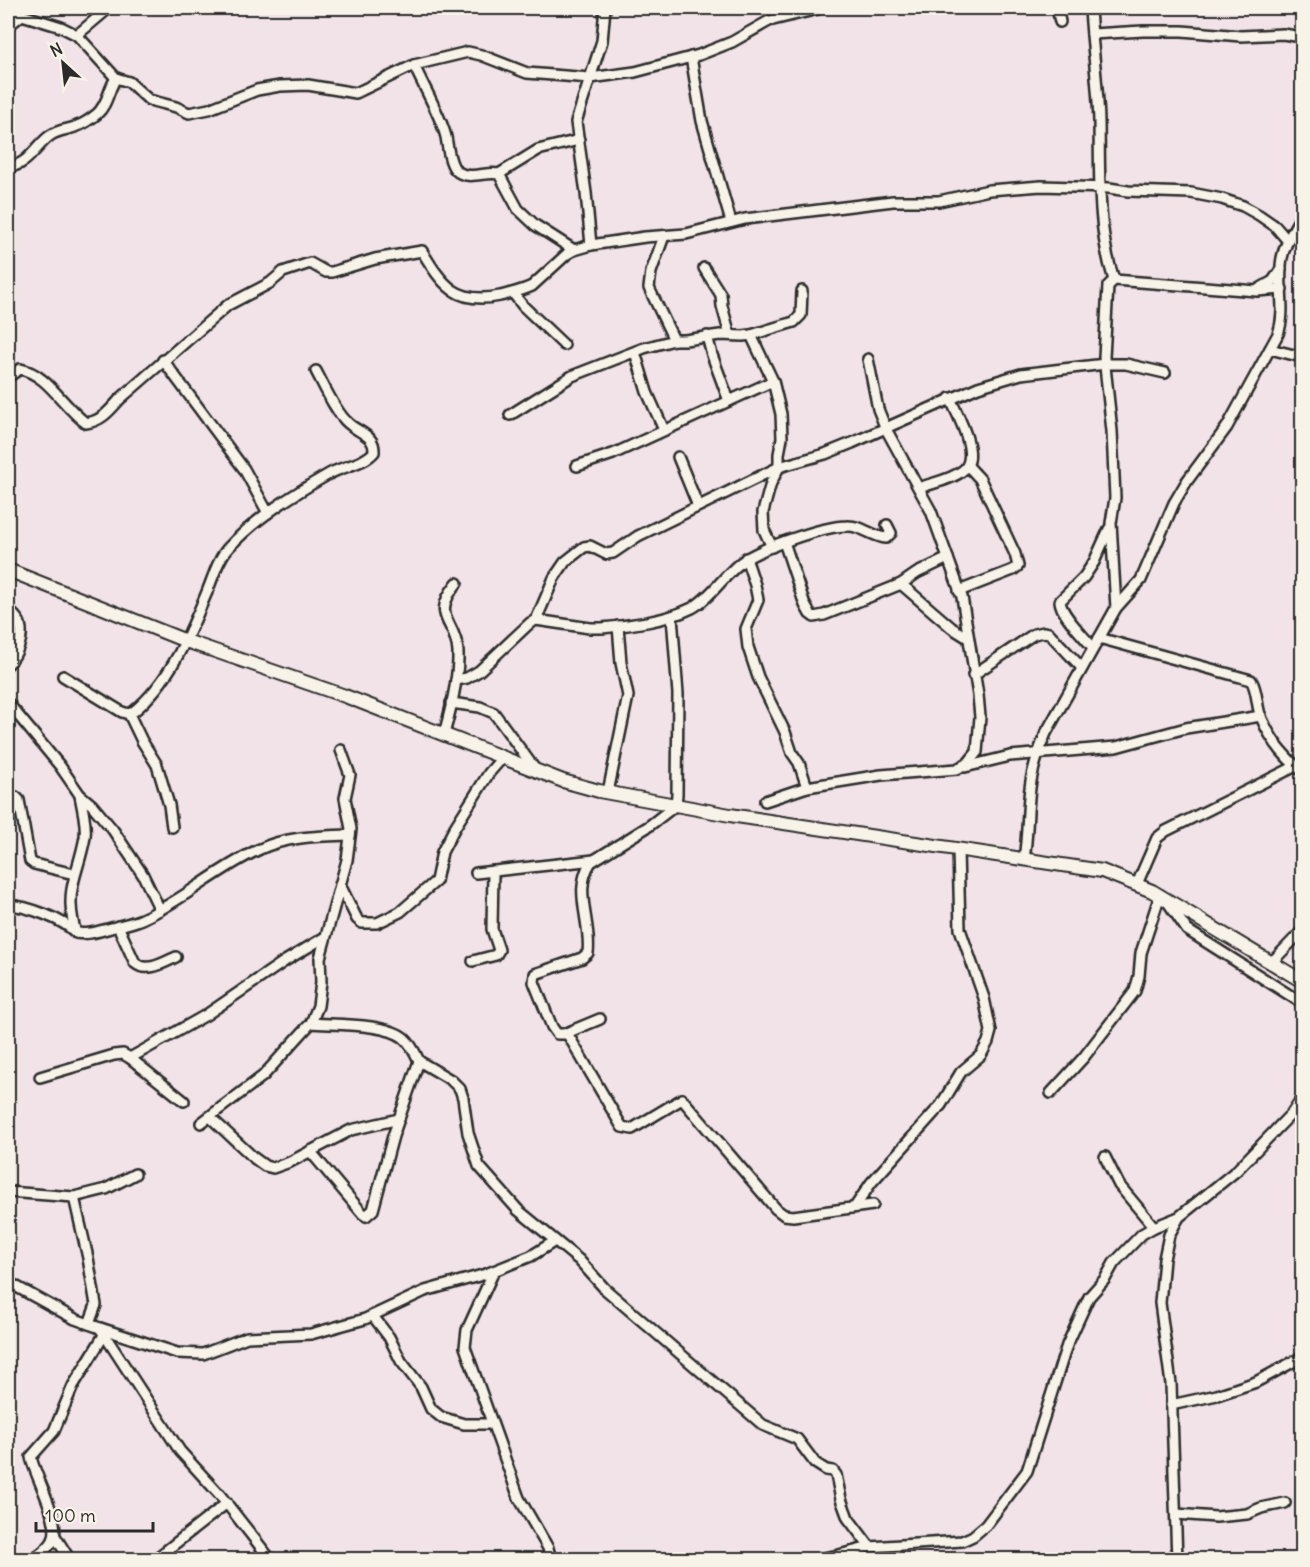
<svg xmlns="http://www.w3.org/2000/svg" width="1310" height="1567" font-family="Delius,sans-serif">
<rect width="100%" height="100%" fill="#f1e3e8"/>
<filter id="ink" filterUnits="userSpaceOnUse"><feTurbulence type="fractalNoise" baseFrequency=".0167" numOctaves="2"/><feDisplacementMap in="SourceGraphic" scale="12" xChannelSelector="R" yChannelSelector="G"/><feConvolveMatrix kernelMatrix="1 2 1 2 8 2 1 2 1" color-interpolation-filters="sRGB"/></filter>
<g filter="url(#ink)">
<g fill="none" stroke-linecap="round" stroke-linejoin="round">
<defs>
<g id="minor">
<path d="M 14,8 L 22,15 L 61,27 L 77,35 L 116,78 L 129,82 L 149,100 L 176,107 L 189,113 L 209,109 L 257,90 L 280,86 L 308,85 L 356,93 L 414,65 L 468,52 L 481,55 L 527,73 L 590,78 L 635,72 L 699,55 L 732,42 L 769,21 L 822,8"/>
<path d="M 1057,8 L 1060,22"/>
<path d="M 1090,8 C 1092,46 1098,84 1099,122 C 1100,176 1097,228 1114,280"/>
<path d="M 8,26 L 22,15"/>
<path d="M 1092,34 L 1143,31 L 1182,31 L 1241,36 L 1283,34 L 1302,37"/>
<path d="M 77,35 L 109,8"/>
<path d="M 691,57 L 702,121 L 731,222"/>
<path d="M 414,65 C 423,86 441,116 446,137 C 448,147 449,166 458,172 C 471,180 486,171 499,174 L 518,209 L 535,225 L 574,250 L 591,245 L 645,237 L 686,234 L 745,219 L 893,201 L 939,201 L 989,190 L 1041,186 L 1109,188 L 1128,191 L 1191,193 L 1222,199 L 1243,206 L 1259,215 L 1275,226 L 1288,241"/>
<path d="M 8,167 C 28,166 36,145 51,135 C 60,129 69,130 77,126 C 84,124 92,118 97,114 C 108,104 108,90 116,78"/>
<path d="M 499,174 L 538,150 L 579,140"/>
<path d="M 664,236 L 651,272 L 649,288 L 674,340 L 685,340 L 720,335 L 743,336 L 751,335 L 794,322 L 801,315 L 802,291"/>
<path d="M 591,245 L 586,193 L 576,122 L 602,41 L 605,8"/>
<path d="M 704,268 L 721,295 L 722,306 L 730,335"/>
<path d="M 1259,289 L 1273,281 L 1281,269"/>
<path d="M 513,293 L 523,306 L 564,345"/>
<path d="M 751,335 L 773,381 L 781,414 L 782,438 L 779,454 L 779,467 L 771,483 L 763,512 L 764,530 L 772,547"/>
<path d="M 707,336 L 712,355 L 729,401"/>
<path d="M 1270,349 L 1302,357"/>
<path d="M 635,352 L 647,392 L 664,430"/>
<path d="M 163,360 L 244,469 L 268,513"/>
<path d="M 8,377 L 20,369 C 48,374 63,407 86,423 C 102,421 110,410 120,399 L 228,305 L 270,283 L 283,272 L 310,263 L 326,272 L 332,272 L 375,259 L 422,251 C 443,286 457,305 500,296 C 511,293 522,291 532,286 L 567,254 L 574,250"/>
<path d="M 510,415 L 572,376 L 644,348 L 674,340"/>
<path d="M 678,457 L 698,506"/>
<path d="M 577,466 L 613,454 L 773,381"/>
<path d="M 919,488 C 932,483 951,480 962,471 C 982,458 957,414 950,398"/>
<path d="M 784,542 L 805,605 L 810,614 L 814,617 L 824,615 L 901,584 L 917,573 L 948,558"/>
<path d="M 746,558 L 755,585 L 758,600 L 746,629 L 748,647 L 758,677 L 785,732 L 792,753 L 799,763 L 807,787"/>
<path d="M 901,584 L 952,628 L 968,638"/>
<path d="M 959,591 L 1013,570 L 1018,566 L 1015,554 L 980,479 L 968,466"/>
<path d="M 1116,608 L 1111,523 L 1115,498 L 1112,431 L 1104,357 L 1108,286 L 1114,280 L 1257,291 L 1282,289"/>
<path d="M 8,609 C 12,614 18,618 20,624 C 24,638 17,655 8,664"/>
<path d="M 536,620 L 554,578 L 565,562 L 584,547 L 590,546 L 606,554 L 613,553 L 638,536 L 779,467 L 825,454 L 852,443 L 978,387 L 1021,374 L 1105,364 L 1126,364 L 1165,373"/>
<path d="M 1099,638 L 1251,680 C 1258,691 1256,705 1261,717 C 1270,738 1285,758 1302,771"/>
<path d="M 1093,648 C 1084,636 1061,615 1060,601 L 1084,577 L 1094,562 L 1109,529"/>
<path d="M 973,675 L 1034,634 L 1044,632 L 1049,633 L 1082,668"/>
<path d="M 63,676 L 122,712 L 129,714 L 133,712 C 170,682 189,635 207,592 C 213,578 218,558 229,547 C 257,517 294,494 329,474 C 343,466 364,464 374,452 C 375,435 359,433 348,423 C 336,413 324,386 316,371"/>
<path d="M 456,680 L 467,678 L 479,671 L 530,623 L 536,620 L 590,628 L 602,628 C 631,625 666,621 692,608 C 710,598 723,577 739,564 C 756,549 824,526 847,526 C 861,525 873,537 886,538 L 891,533 L 887,525"/>
<path d="M 8,703 L 60,766 L 80,795 L 92,805 L 113,830 L 143,875 L 160,910"/>
<path d="M 451,703 L 480,707 L 494,713 L 537,772"/>
<path d="M 129,714 L 142,741 L 157,765 L 169,805 L 172,827"/>
<path d="M 444,734 C 451,709 459,678 458,652 C 456,619 429,618 457,583"/>
<path d="M 965,767 L 1010,756 L 1116,747 L 1186,728 L 1261,716"/>
<path d="M 608,792 L 628,696 L 621,663 L 618,626"/>
<path d="M 8,799 L 16,797 L 19,800 L 30,861 L 34,864 L 74,874"/>
<path d="M 765,801 L 807,787 L 881,775 L 957,769 L 968,763 L 977,752 L 980,717 L 978,695 L 962,597 L 931,511 L 886,429 L 878,409 L 868,359"/>
<path d="M 1024,859 C 1028,834 1027,811 1030,788 C 1032,769 1039,750 1046,733 L 1116,608 L 1141,580 L 1174,503 L 1187,481 L 1227,427 L 1278,334 C 1287,309 1277,284 1282,258 C 1285,243 1294,228 1302,215"/>
<path d="M 476,873 L 594,860"/>
<path d="M 1137,884 L 1157,838 L 1166,831 L 1296,766"/>
<path d="M 340,885 L 357,919 L 362,923 L 377,923 L 400,912 L 436,881 L 442,852 L 455,827 L 489,773 L 502,758"/>
<path d="M 1167,901 L 1187,930 L 1302,1003"/>
<path d="M 8,905 C 27,906 63,919 76,933 C 89,935 99,931 111,928 C 122,925 133,923 142,919 C 184,900 218,868 260,849 C 287,836 321,836 350,835"/>
<path d="M 118,926 L 135,963 C 147,973 163,963 176,957"/>
<path d="M 75,930 C 64,888 78,876 85,837 C 87,824 82,808 80,795"/>
<path d="M 473,961 L 496,955 L 499,950 L 492,929 L 493,871"/>
<path d="M 1272,962 L 1302,931"/>
<path d="M 600,1019 L 564,1034 L 557,1034 L 552,1027 L 534,982 L 535,974 L 582,958 L 588,953 C 592,923 572,890 591,862 L 649,826 L 676,805 L 677,794 L 678,694 L 672,616"/>
<path d="M 567,1033 L 622,1127 L 632,1129 L 682,1099 L 776,1209 L 784,1215 L 793,1216 L 873,1205"/>
<path d="M 130,1058 L 206,1015 L 285,961 L 325,937"/>
<path d="M 419,1061 L 451,1080 L 460,1089 L 463,1098 L 468,1133 L 479,1166 L 518,1210 L 579,1260 L 605,1289 L 763,1425 L 797,1439 L 815,1463 L 826,1470 L 833,1471 L 836,1475 L 841,1499 L 848,1518 L 870,1547 L 962,1541 L 973,1536 L 986,1525 L 1027,1471 L 1067,1345 L 1089,1297 L 1105,1279 L 1114,1263 L 1142,1234 L 1154,1227 L 1179,1217"/>
<path d="M 40,1077 L 114,1055 L 123,1054 L 130,1058 L 184,1101"/>
<path d="M 1051,1093 L 1084,1057 L 1135,991 L 1139,976 L 1141,953 L 1160,895"/>
<path d="M 210,1117 L 254,1158 L 265,1166 L 273,1168 L 290,1162 L 351,1130 L 399,1119"/>
<path d="M 201,1123 L 263,1076 L 311,1023 L 318,1006 L 321,982 L 320,958 L 347,860 L 351,829 L 345,798 L 350,775 L 341,750"/>
<path d="M 310,1151 L 363,1214 L 366,1216 L 373,1210 L 393,1136 L 419,1061 C 415,1052 411,1044 404,1038 C 386,1023 334,1025 311,1023"/>
<path d="M 1105,1157 L 1119,1185 L 1154,1227"/>
<path d="M 8,1192 L 74,1197 L 106,1189 L 135,1174"/>
<path d="M 74,1197 L 88,1258 L 96,1305 L 89,1324"/>
<path d="M 855,1207 L 871,1183 L 941,1105 L 961,1072 L 981,1055 L 988,1042 L 991,1031 L 984,998 L 960,929 L 958,850"/>
<path d="M 494,1271 L 467,1330 L 465,1347 L 519,1498 L 548,1548 L 551,1560"/>
<path d="M 8,1282 L 75,1319 L 100,1328 L 177,1353 L 203,1354 L 247,1337 L 311,1334 L 365,1319 L 425,1291 L 486,1274 L 531,1256 L 555,1241"/>
<path d="M 373,1316 L 389,1337 L 401,1361 L 421,1387 L 431,1409 L 441,1417 L 464,1424 L 492,1424"/>
<path d="M 100,1328 L 180,1451 L 220,1495 L 271,1560"/>
<path d="M 1171,1405 L 1217,1395 L 1256,1382 L 1302,1357"/>
<path d="M 1176,1514 L 1216,1517 L 1247,1514 L 1261,1508 L 1285,1503"/>
<path d="M 55,1536 L 70,1560"/>
<path d="M 158,1557 L 227,1503"/>
<path d="M 32,1560 C 39,1554 49,1549 53,1540 C 62,1522 35,1477 31,1457 L 54,1431 L 73,1386 L 104,1335"/>
<path d="M 814,1560 L 835,1556 L 870,1547"/>
<path d="M 1177,1560 L 1171,1384 L 1160,1303 L 1164,1259 L 1169,1235 L 1179,1217 L 1236,1171 L 1292,1113 L 1302,1098"/>
</g>
<path id="major" d="M 8,570 L 186,641 L 345,696 L 563,781 L 599,791 L 730,815 L 1102,871 L 1152,891 L 1302,981"/>
</defs>
<use href="#minor" stroke="#2b2b2b" stroke-width="14"/>
<use href="#major" stroke="#2b2b2b" stroke-width="16"/>
<use href="#minor" stroke="#f7f3e8" stroke-width="9"/>
<use href="#major" stroke="#f7f3e8" stroke-width="12"/>
</g>
</g>
<rect width="1310" height="1567" fill="none" stroke="#f7f3e8" stroke-width="30"/>
<rect x="15" y="15" width="1280" height="1537" fill="none" stroke="#2b2b2b" stroke-width="2" filter="url(#ink)"/>
<g transform="translate(63 63) rotate(333)" stroke="#f7f3e8" stroke-width="4.5" paint-order="stroke">
<path d="M0-4.5L10 22L0 15L-10 22Z" fill="#2b2b2b"/>
<text y="-9" font-size="16" font-weight="bold" text-anchor="middle" fill="#2b2b2b">N</text>
</g>
<path d="M36 1522v9h117v-9" fill="none" stroke="#2b2b2b" stroke-width="3"/>
<text x="45" y="1522" font-size="18" fill="#2b2b2b" stroke="#f7f3e8" stroke-width="4.5" paint-order="stroke">100 m</text>
</svg>
